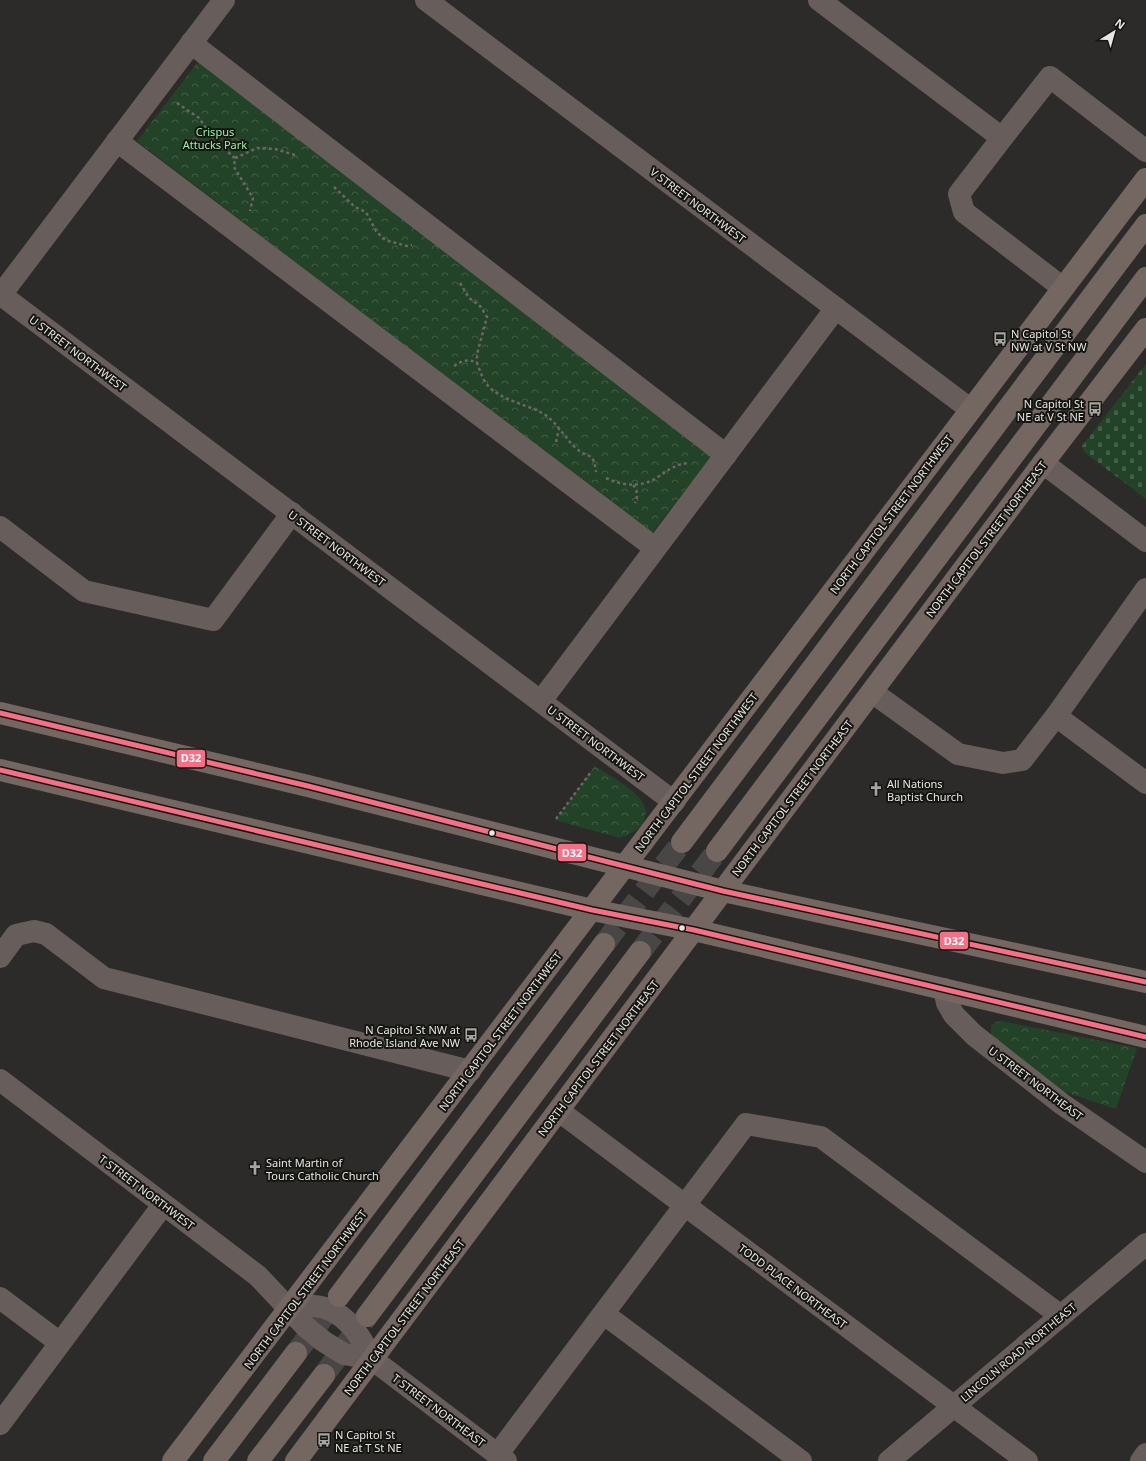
<svg xmlns="http://www.w3.org/2000/svg" width="1146" height="1461" font-family="'Noto Sans',sans-serif">
<defs>
<pattern id="cemetery-stones" width="16" height="16" patternUnits="userSpaceOnUse"><rect width="16" height="16" fill="#224327"/><path d="M2 7V4a2 2 0 0 1 4 0v3zM10 15v-3a2 2 0 0 1 4 0v3z" fill="#425e46"/></pattern>
<pattern id="park-crowns" width="20" height="18" patternUnits="userSpaceOnUse"><rect width="20" height="18" fill="#224327"/><path d="M2 6a3 3 0 1 1 6 0M12 15a3 3 0 1 1 6 0" fill="none" stroke="#425e46"/></pattern>
</defs>
<rect width="100%" height="100%" fill="#2c2b29"/>
<path fill="url(#cemetery-stones)" d="M 1146,364 L 1146,499 L 1084,452 L 1082,446 Z"/>
<g fill="url(#park-crowns)">
<path d="M 198,62 L 712,456 L 651,534 L 137,141 Z"/>
<path d="M 595,766 C 611,777 656,798 644,821 C 639,830 630,834 620,838 L 555,820 Z"/>
<path d="M 1001,1021 L 1137,1048 L 1116,1109 L 1065,1092 L 991,1035 L 991,1026 L 995,1022 Z"/>
</g>
<g fill="none" stroke-linecap="round" stroke-linejoin="round">
<g stroke="#484745" stroke-width="22" stroke-dasharray="22 11" stroke-linecap="butt">
<path d="M 604,944 L 682,842"/>
<path d="M 640,952 L 717,851"/>
<path d="M 296,1353 L 339,1296"/>
<path d="M 324,1375 L 367,1316"/>
</g>
<g stroke="#6d6664" stroke-width="2.5" stroke-dasharray="3 3" stroke-linecap="butt">
<path d="M 177,103 L 199,118 L 216,142 L 235,158 L 234,167 L 253,198 L 250,211"/>
<path d="M 235,158 L 257,148 L 275,149 L 295,155"/>
<path d="M 334,187 L 355,207 L 366,212 L 376,231 L 385,240 L 407,246 L 412,245"/>
<path d="M 460,283 L 469,298 L 480,306 L 487,317 L 477,354 L 477,363"/>
<path d="M 454,366 C 462,361 468,358 477,363 C 479,368 481,374 484,380 C 494,399 524,403 542,413 C 557,421 564,438 576,448 C 589,460 593,450 596,472"/>
<path d="M 556,442 L 559,429"/>
<path d="M 606,478 C 623,486 642,488 658,477 C 669,470 675,464 689,463"/>
<path d="M 633,485 C 638,490 638,497 635,503"/>
<path d="M 556,819 L 591,772"/>
</g>
<g stroke="#675d5a" stroke-width="22">
<path d="M 426,0 L 970,409"/>
<path d="M 819,0 L 1002,138 L 959,194 L 964,212 L 1063,288"/>
<path d="M 191,43 L 726,455"/>
<path d="M 1002,138 L 1050,77 L 1146,151"/>
<path d="M 117,141 L 655,548"/>
<path d="M 0,294 L 674,802"/>
<path d="M 0,296 L 224,0"/>
<path d="M 1043,463 L 1146,541"/>
<path d="M 0,527 L 84,591 L 213,620 L 292,513"/>
<path d="M 1146,589 L 1056,716 L 1146,783"/>
<path d="M 872,692 L 958,754 L 1003,763 L 1022,760 L 1056,716"/>
<path d="M 541,701 L 836,308"/>
<path d="M 0,957 L 16,935 L 34,931 L 46,934 L 104,978 L 470,1071"/>
<path d="M 944,989 L 947,1003 L 954,1015 L 974,1035 L 1062,1104 L 1146,1162"/>
<path d="M 0,1080 L 258,1276 L 306,1327 L 323,1341 L 344,1354 L 372,1359"/>
<path d="M 559,1111 L 1027,1461"/>
<path d="M 0,1298 L 60,1343"/>
<path d="M 289,1309 C 297,1308 306,1306 314,1306 C 344,1308 361,1336 372,1359 L 506,1461"/>
<path d="M 604,1314 L 801,1461"/>
<path d="M 0,1424 L 163,1205"/>
<path d="M 497,1455 L 746,1124 L 821,1137 L 1061,1316"/>
<path d="M 889,1461 L 1146,1244"/>
<path d="M 1141,1461 L 1146,1454"/>
</g>
<g stroke="#746661" stroke-width="22">
<path d="M 0,713 L 308,786 L 723,891 L 1146,982"/>
<path d="M 0,770 L 592,910 L 694,930 L 1146,1037"/>
<path d="M 682,842 L 1146,225"/>
<path d="M 717,851 L 1146,278"/>
<path d="M 339,1296 L 604,944"/>
<path d="M 367,1316 L 640,952"/>
<path d="M 173,1461 L 1146,179"/>
<path d="M 214,1461 L 296,1353"/>
<path d="M 258,1461 L 324,1375"/>
<path d="M 296,1461 L 1043,463 L 1146,329"/>
</g>
<defs>
<g id="bus-1">
<path d="M 0,713 L 308,786 L 723,891 L 1146,982"/>
<path d="M 0,770 L 592,910 L 694,930 L 1146,1037"/>
</g>
</defs>
<use href="#bus-1" stroke="#151512" stroke-width="8"/>
<use href="#bus-1" stroke="#f76f85" stroke-width="5"/>
</g>
<defs>
<symbol id="bus-bare" viewBox="-9 -9 18 18"><path d="M-5-6H5V4H4V6H2V4H-2V6H-4V4H-5ZM-3.5-4V0h7V-4ZM-3.5 1.2v1.5H-2V1.2ZM2 1.2v1.5H3.5V1.2Z" fill="#a6a5a2" stroke="#151512" stroke-width="2.5" paint-order="stroke"/></symbol>
<symbol id="church-bare" viewBox="-9 -9 18 18"><path d="M-1.2-6h2.4v3.5h3.3v2.4h-3.3V6h-2.4V-.1h-3.3v-2.4h3.3Z" fill="#a6a5a2" stroke="#151512" stroke-width="2.5" paint-order="stroke"/></symbol>
</defs>
<g fill-rule="evenodd">
<use href="#bus-bare" x="990" y="329" width="20" height="20"/>
<use href="#bus-bare" x="1085" y="399" width="20" height="20"/>
<use href="#church-bare" x="866" y="779" width="20" height="20"/>
<use href="#bus-bare" x="461" y="1025" width="20" height="20"/>
<use href="#church-bare" x="245" y="1158" width="20" height="20"/>
<use href="#bus-bare" x="314" y="1430" width="20" height="20"/>
</g>
<g fill="#e7e6e3" stroke="#151512" stroke-width="1.5">
<circle cx="492" cy="833" r="3.5"/>
<circle cx="682" cy="928" r="3.5"/>
</g>
<g text-anchor="middle" dominant-baseline="central" stroke-width="4" stroke-linejoin="round" paint-order="stroke">
<g font-size="11" fill="#96f2a4" stroke="#151512">
<text x="215" y="131">Crispus<tspan x="215" dy="13">Attucks Park</tspan></text>
</g>
<g font-size="11" fill="#e7e6e3" stroke="#151512">
<text transform="translate(698 205) rotate(37)">V STREET NORTHWEST</text>
<text transform="translate(78 353) rotate(37)">U STREET NORTHWEST</text>
<text transform="translate(891 514) rotate(-53)">NORTH CAPITOL STREET NORTHWEST</text>
<text transform="translate(986 539) rotate(-53)">NORTH CAPITOL STREET NORTHEAST</text>
<text transform="translate(337 548) rotate(37)">U STREET NORTHWEST</text>
<text transform="translate(596 743) rotate(37)">U STREET NORTHWEST</text>
<text transform="translate(696 772) rotate(-53)">NORTH CAPITOL STREET NORTHWEST</text>
<text transform="translate(792 798) rotate(-53)">NORTH CAPITOL STREET NORTHEAST</text>
<text transform="translate(500 1031) rotate(-53)">NORTH CAPITOL STREET NORTHWEST</text>
<text transform="translate(598 1058) rotate(-53)">NORTH CAPITOL STREET NORTHEAST</text>
<text transform="translate(1036 1083) rotate(37)">U STREET NORTHEAST</text>
<text transform="translate(147 1192) rotate(37)">T STREET NORTHWEST</text>
<text transform="translate(793 1286) rotate(37)">TODD PLACE NORTHEAST</text>
<text transform="translate(305 1289) rotate(-53)">NORTH CAPITOL STREET NORTHWEST</text>
<text transform="translate(404 1317) rotate(-53)">NORTH CAPITOL STREET NORTHEAST</text>
<text transform="translate(1018 1352) rotate(-40)">LINCOLN ROAD NORTHEAST</text>
<text transform="translate(439 1410) rotate(37)">T STREET NORTHEAST</text>
</g>
<g font-size="11" fill="#e7e6e3" stroke="#151512" text-anchor="start">
<text x="1011" y="333">N Capitol St<tspan x="1011" dy="13">NW at V St NW</tspan></text>
<text x="1084" y="403" text-anchor="end">N Capitol St<tspan x="1084" dy="13">NE at V St NE</tspan></text>
<text x="887" y="783">All Nations<tspan x="887" dy="13">Baptist Church</tspan></text>
<text x="460" y="1029" text-anchor="end">N Capitol St NW at<tspan x="460" dy="13">Rhode Island Ave NW</tspan></text>
<text x="266" y="1162">Saint Martin of<tspan x="266" dy="13">Tours Catholic Church</tspan></text>
<text x="335" y="1434">N Capitol St<tspan x="335" dy="13">NE at T St NE</tspan></text>
</g>
</g>
<g stroke="#151512" stroke-width="1.5">
<rect x="176" y="749" width="30" height="19" rx="4" fill="#f76f85"/>
<rect x="557" y="843" width="30" height="19" rx="4" fill="#f76f85"/>
<rect x="939" y="931" width="30" height="19" rx="4" fill="#f76f85"/>
</g>
<g font-size="11" text-anchor="middle" font-weight="bold" fill="#fff">
<text x="191" y="762">D32</text>
<text x="572" y="857">D32</text>
<text x="954" y="945">D32</text>
</g>
<g transform="translate(1114 32) rotate(37)" stroke="#151512" stroke-width="3" paint-order="stroke">
<path d="M0-3L7 15L0 10L-7 15Z" fill="#e7e6e3"/>
<text y="-6" font-size="11" font-weight="bold" text-anchor="middle" fill="#e7e6e3">N</text>
</g>
</svg>
